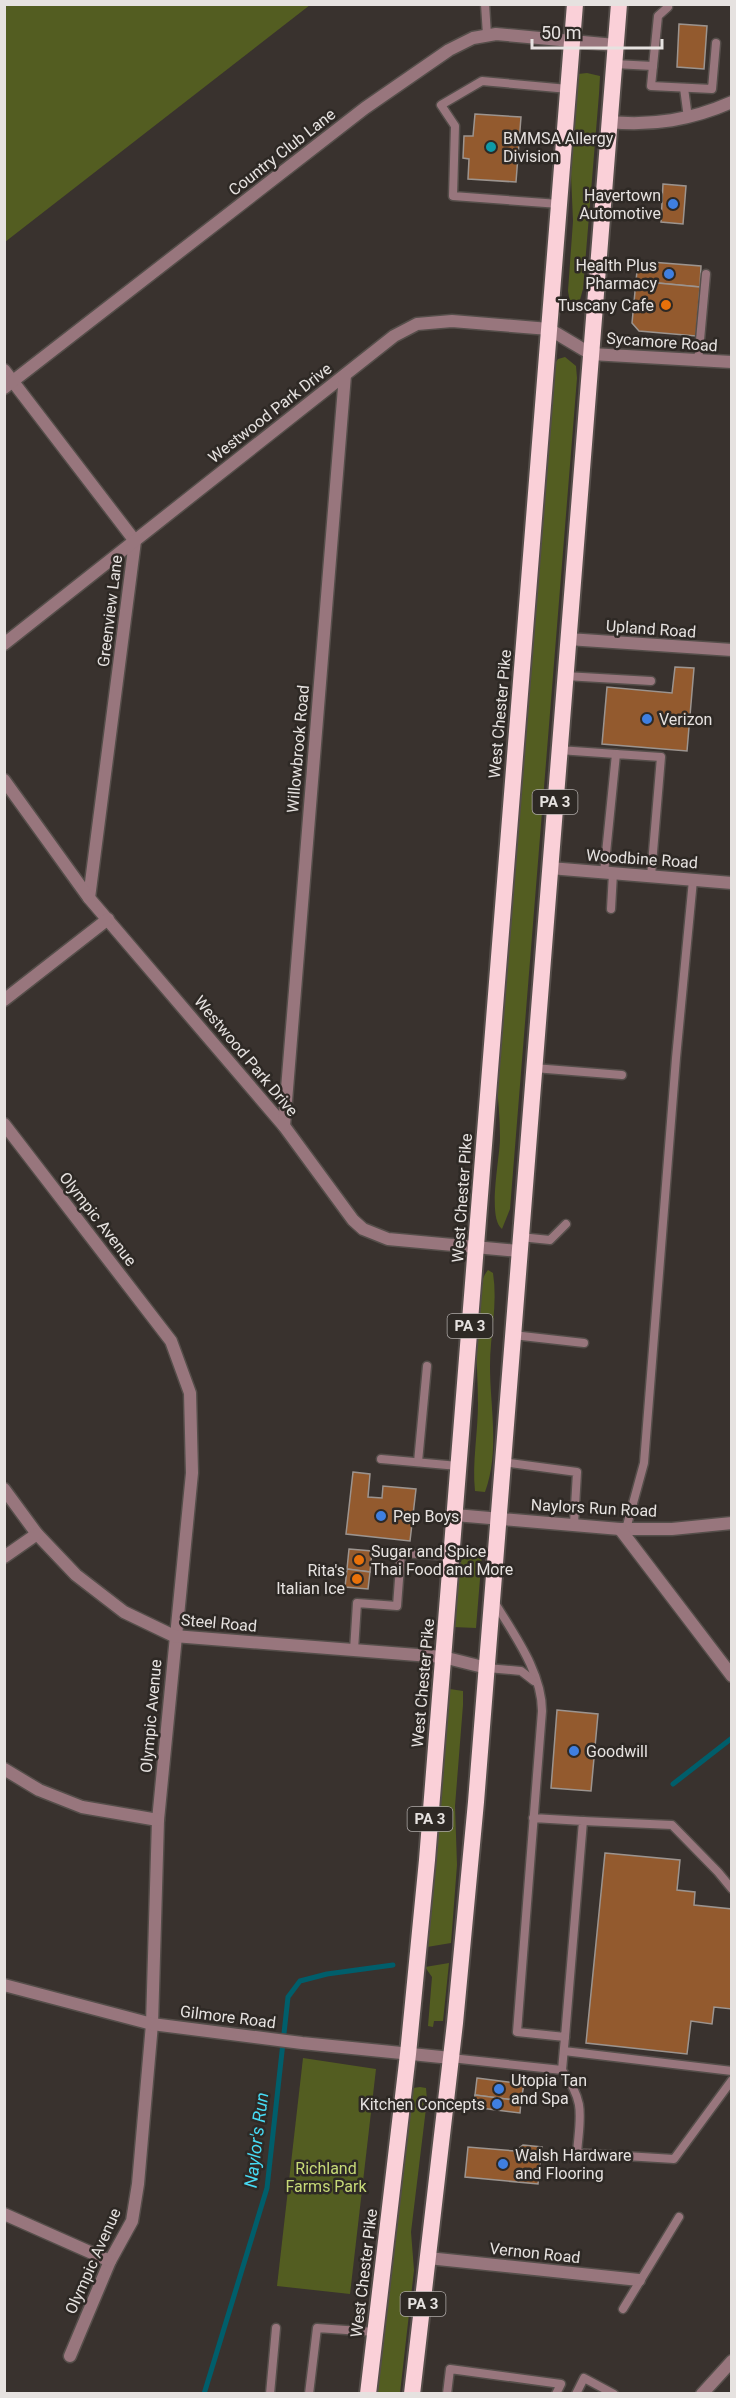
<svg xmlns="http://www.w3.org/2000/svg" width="736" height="2398" font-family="Roboto,sans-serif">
<rect width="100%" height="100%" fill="#39322e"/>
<g fill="#535d21">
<path d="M 5,4 L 310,4 L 310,5 L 5,242 Z"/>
<path d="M 587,73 L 600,76 L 599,94 L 583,289 L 578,307 L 574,310 L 571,308 L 568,291 L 573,221 L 570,151 L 578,74 Z"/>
<path d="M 565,357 L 576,366 L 577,378 L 510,1209 L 502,1229 C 487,1218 500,1158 500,1138 C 500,1118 498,1097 496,1077 L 553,366 L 558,359 Z"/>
<path d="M 488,1270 L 493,1273 C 498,1304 490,1335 490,1366 C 490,1407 500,1452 485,1492 L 475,1491 C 472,1462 478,1433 478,1403 C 479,1373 469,1292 488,1270 Z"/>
<path d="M 459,1550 L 471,1556 L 482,1554 L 476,1628 L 453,1627 Z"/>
<path d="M 450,1689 L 463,1691 L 463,1705 L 455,1806 L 457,1865 L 451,1943 L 427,1947 Z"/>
<path d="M 449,1963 L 443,2021 L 434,2021 L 433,2027 L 428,2026 L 432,1977 L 425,1967 Z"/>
<path d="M 303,2058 L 376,2069 L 350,2294 L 277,2286 Z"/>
<path d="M 420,2087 L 426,2088 L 427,2100 L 411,2232 L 414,2270 L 400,2393 L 376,2394 L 410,2107 L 413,2088 Z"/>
</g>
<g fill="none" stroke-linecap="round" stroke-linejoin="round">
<g stroke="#005e6b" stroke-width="5">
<path d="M 673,1784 L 732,1738"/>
<path d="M 204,2394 L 267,2188 L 288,1997 L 300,1981 L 327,1974 L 393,1965"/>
</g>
</g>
<g fill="#935a2e" stroke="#9c948f" stroke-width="1.5">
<path d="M 679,24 L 707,26 L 704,69 L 677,67 Z"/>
<path d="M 475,114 L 521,117 L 516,182 L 468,179 L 469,159 L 463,158 L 464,136 L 473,136 Z"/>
<path d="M 663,184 L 686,186 L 683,224 L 661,222 Z"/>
<path d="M 638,261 L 701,266 L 700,287 L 636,281 Z"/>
<path d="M 636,281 L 700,287 L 696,336 L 639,331 L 632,323 Z"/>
<path d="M 675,667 L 694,668 L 687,751 L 602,744 L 607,687 L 672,693 Z"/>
<path d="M 353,1472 L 370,1474 L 368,1497 L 382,1498 L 383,1486 L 416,1489 L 410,1541 L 346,1534 Z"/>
<path d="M 349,1549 L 372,1551 L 370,1572 L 347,1569 Z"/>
<path d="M 347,1569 L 370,1572 L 368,1589 L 345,1587 Z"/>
<path d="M 557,1710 L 598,1714 L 591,1791 L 551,1788 Z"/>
<path d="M 605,1853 L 680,1860 L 677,1890 L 695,1892 L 694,1905 L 732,1909 L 732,2009 L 714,2007 L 712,2024 L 691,2021 L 687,2054 L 586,2043 Z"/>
<path d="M 477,2078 L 524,2084 L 521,2101 L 475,2095 Z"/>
<path d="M 475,2095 L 521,2101 L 520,2113 L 473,2107 Z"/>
<path d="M 523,2145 L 542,2147 L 538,2184 L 465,2177 L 468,2147 L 515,2151 Z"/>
</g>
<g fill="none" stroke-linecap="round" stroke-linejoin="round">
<defs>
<g id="service">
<path d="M 485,4 L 487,35"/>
<path d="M 668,7 L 658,16 L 651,86 L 712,89 L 716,43"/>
<path d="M 614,64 L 653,66"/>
<path d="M 684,88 L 688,118"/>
<path d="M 559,204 L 453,196 L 455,126 L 441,105 L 482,81 L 568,89"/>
<path d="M 698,362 L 706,274"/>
<path d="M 565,676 L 651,681"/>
<path d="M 559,750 L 616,754"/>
<path d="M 604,873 L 616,754 L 661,757 L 651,876"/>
<path d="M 611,909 L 613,873"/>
<path d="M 534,1068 L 622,1075"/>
<path d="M 520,1237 L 550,1240 L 566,1224"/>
<path d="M 513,1335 L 584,1343"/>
<path d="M 381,1459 L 458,1466"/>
<path d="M 418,1462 L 427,1366"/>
<path d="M 503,1462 L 577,1472 L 574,1524"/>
<path d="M 626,1529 L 644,1463 L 676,1058 L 693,880"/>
<path d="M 495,1603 C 514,1635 542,1672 542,1711 L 517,2032 L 565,2037 L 583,1821 L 533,1818"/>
<path d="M 354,1650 L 357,1603 L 397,1606 L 401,1553 L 451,1556"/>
<path d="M 487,1668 L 521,1671 L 534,1681"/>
<path d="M 583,1821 L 672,1825 L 718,1872 L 732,1889"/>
<path d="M 565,2037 L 562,2070 C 586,2103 580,2115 577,2153 L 674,2159 L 732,2080"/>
<path d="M 564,2051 L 732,2071"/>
<path d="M 451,2058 L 562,2070"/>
<path d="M 623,2309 L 679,2217"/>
<path d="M 270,2394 L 276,2328"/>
<path d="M 309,2394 L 317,2328 L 375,2332"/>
<path d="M 447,2394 L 450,2369 L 561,2384 L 556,2394"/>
<path d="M 576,2394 L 584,2378 L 614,2394"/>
</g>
<g id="minor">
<path d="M 609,122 C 653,126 691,120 732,102"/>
<path d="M 4,370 L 135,541 L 89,898"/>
<path d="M 4,388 L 365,108 L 449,50 L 473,38 L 496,34 L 615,45"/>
<path d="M 568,639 L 732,650"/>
<path d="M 4,644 L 394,336 L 417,324 L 452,321 L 549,329 L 591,354 L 732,362"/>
<path d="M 4,780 L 89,898 L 284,1126 L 353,1220 L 363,1229 L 388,1239 L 519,1251"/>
<path d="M 550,868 L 732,883"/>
<path d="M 4,1000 L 108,919"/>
<path d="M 4,1124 L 171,1341 L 190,1393 L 192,1473 L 158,1820 L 152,2024 L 138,2184 L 132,2221 L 110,2261 L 70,2356"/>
<path d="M 284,1126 L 345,375"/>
<path d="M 4,1489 L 37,1534 L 76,1575 L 124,1612 L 174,1636 L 443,1657 L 487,1668"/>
<path d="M 455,1515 L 620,1529 L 672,1529 L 732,1523"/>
<path d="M 620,1529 L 732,1676"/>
<path d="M 4,1557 L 37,1534"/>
<path d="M 4,1769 L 39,1790 L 82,1807 L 158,1820"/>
<path d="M 4,1985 L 152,2024 L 302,2043 L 451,2058"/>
<path d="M 4,2214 L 110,2261"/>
<path d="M 428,2258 L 639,2280"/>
<path d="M 702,2394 L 732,2361"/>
</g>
<g id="trunk">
<path d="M 368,2394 L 408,2054 L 427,1860 L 575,4"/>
<path d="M 412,2394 L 455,2023 L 476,1802 L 619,4"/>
</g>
</defs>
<use href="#service" stroke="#554e4a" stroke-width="11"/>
<use href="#minor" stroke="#554e4a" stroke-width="15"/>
<use href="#trunk" stroke="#554e4a" stroke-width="20"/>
<use href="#service" stroke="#98767d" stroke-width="8"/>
<use href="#minor" stroke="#98767d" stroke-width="12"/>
<use href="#trunk" stroke="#fad0d8" stroke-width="16"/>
</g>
<circle fill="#0f9aa8" stroke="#2e2925" stroke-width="2" cx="491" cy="147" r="6"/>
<g fill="#3f7fe0" stroke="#2e2925" stroke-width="2">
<circle cx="673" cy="204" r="6"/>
<circle cx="669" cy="274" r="6"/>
<circle cx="647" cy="719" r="6"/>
<circle cx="381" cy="1516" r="6"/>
<circle cx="574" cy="1751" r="6"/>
<circle cx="499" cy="2089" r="6"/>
<circle cx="497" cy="2104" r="6"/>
<circle cx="503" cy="2164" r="6"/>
</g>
<g fill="#e8710a" stroke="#2e2925" stroke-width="2">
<circle cx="666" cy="305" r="6"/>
<circle cx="359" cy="1560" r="6"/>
<circle cx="357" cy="1579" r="6"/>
</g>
<g text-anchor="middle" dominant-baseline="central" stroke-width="5" stroke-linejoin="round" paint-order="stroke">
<g fill="#2e2925" stroke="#afaaa8" stroke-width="1.5">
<rect x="532.5" y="790" width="45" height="24" rx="4.5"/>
<rect x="447.5" y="1314" width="45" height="24" rx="4.5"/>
<rect x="407.5" y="1807" width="45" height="24" rx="4.5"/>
<rect x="400.5" y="2292" width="45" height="24" rx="4.5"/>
</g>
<g font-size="15" font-weight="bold" fill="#e6e2e0">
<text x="555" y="802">PA 3</text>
<text x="470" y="1326">PA 3</text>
<text x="430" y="1819">PA 3</text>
<text x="423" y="2304">PA 3</text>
</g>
<g font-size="16" fill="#e6e2e0" stroke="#2e2925" text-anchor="start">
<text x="503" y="138">BMMSA Allergy<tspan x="503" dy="18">Division</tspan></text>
<text x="661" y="195" text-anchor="end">Havertown<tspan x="661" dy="18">Automotive</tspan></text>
<text x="657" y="265" text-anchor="end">Health Plus<tspan x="657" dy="18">Pharmacy</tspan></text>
<text x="654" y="305" text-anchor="end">Tuscany Cafe</text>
<text x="659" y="719">Verizon</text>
<text x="393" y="1516">Pep Boys</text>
<text x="371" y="1551">Sugar and Spice<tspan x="371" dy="18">Thai Food and More</tspan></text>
<text x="345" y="1570" text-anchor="end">Rita's<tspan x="345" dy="18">Italian Ice</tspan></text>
<text x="586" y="1751">Goodwill</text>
<text x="511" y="2080">Utopia Tan<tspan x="511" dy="18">and Spa</tspan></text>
<text x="485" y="2104" text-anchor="end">Kitchen Concepts</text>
<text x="515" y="2155">Walsh Hardware<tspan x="515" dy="18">and Flooring</tspan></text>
</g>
<g font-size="16" fill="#e6e2e0" stroke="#2e2925">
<text transform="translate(282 152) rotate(-38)">Country Club Lane</text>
<text transform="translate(662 342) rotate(4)">Sycamore Road</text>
<text transform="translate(270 413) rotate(-38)">Westwood Park Drive</text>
<text transform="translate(110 611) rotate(-83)">Greenview Lane</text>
<text transform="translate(651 629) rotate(4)">Upland Road</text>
<text transform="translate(500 714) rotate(-85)">West Chester Pike</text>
<text transform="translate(298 749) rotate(-85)">Willowbrook Road</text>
<text transform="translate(642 859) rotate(4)">Woodbine Road</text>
<text transform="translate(246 1056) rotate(50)">Westwood Park Drive</text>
<text transform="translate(462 1198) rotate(-86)">West Chester Pike</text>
<text transform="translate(98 1219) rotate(52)">Olympic Avenue</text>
<text transform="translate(594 1508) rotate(3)">Naylors Run Road</text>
<text transform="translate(219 1623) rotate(5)">Steel Road</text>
<text transform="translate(423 1683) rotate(-85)">West Chester Pike</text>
<text transform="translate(151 1716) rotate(-85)">Olympic Avenue</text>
<text transform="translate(228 2017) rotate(7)">Gilmore Road</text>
<text transform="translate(535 2253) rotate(6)">Vernon Road</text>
<text transform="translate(93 2261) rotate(-66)">Olympic Avenue</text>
<text transform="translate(364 2273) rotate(-83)">West Chester Pike</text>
</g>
<g font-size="16" fill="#c7da78" stroke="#2e2925">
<text x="326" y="2168">Richland<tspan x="326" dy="18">Farms Park</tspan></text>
</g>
<g font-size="18" font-style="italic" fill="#47daf3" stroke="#2e2925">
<text transform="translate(256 2140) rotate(-83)">Naylor's Run</text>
</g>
</g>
<rect width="736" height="2398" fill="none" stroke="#e6e2e0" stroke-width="12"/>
<path d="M532 39v9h130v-9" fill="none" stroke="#e6e2e0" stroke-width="3"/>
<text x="541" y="39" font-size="18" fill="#e6e2e0" stroke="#2e2925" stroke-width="4.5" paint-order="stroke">50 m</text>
</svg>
